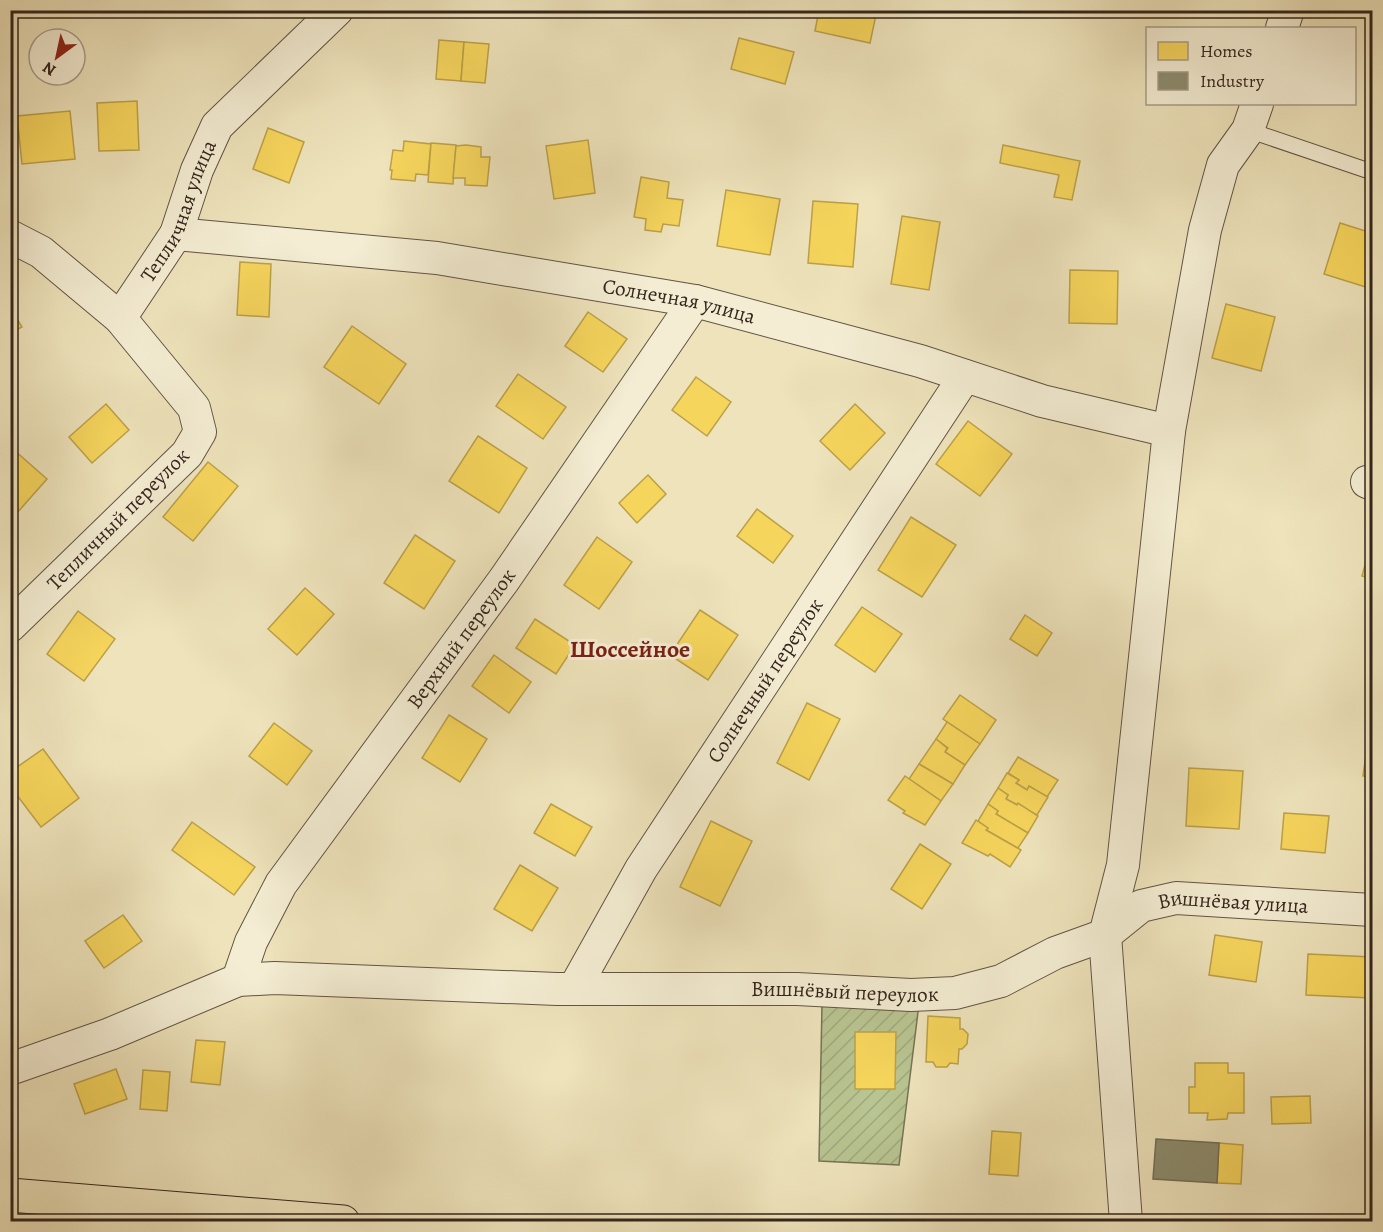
<svg xmlns="http://www.w3.org/2000/svg" width="1383" height="1232" font-family="Alegreya,serif">
<defs>
<pattern id="garden-furrows" width="10" height="10" patternUnits="userSpaceOnUse" patternTransform="scale(1.5)"><rect width="10" height="10" fill="#b8c491"/><path d="M-1 1l2-2M0 10L10 0M9 11l2-2" fill="none" stroke="#9fa87d"/></pattern>
</defs>
<rect width="100%" height="100%" fill="#eee3bb"/>
<filter id="stains"><feTurbulence type="fractalNoise" baseFrequency=".00333" numOctaves="4"/><feColorMatrix values="0 0 0 0 .2 0 0 0 0 .09 0 0 0 0 .02 0 0 0 .5 -.17"/></filter>
<radialGradient id="worn" r=".72"><stop offset=".6" stop-color="#630" stop-opacity="0"/><stop offset="1" stop-color="#630" stop-opacity=".3"/></radialGradient>
<path fill="url(#garden-furrows)" stroke="#767457" stroke-width="1.5" d="M 822,1004 L 919,1004 L 899,1165 L 819,1161 Z"/>
<g fill="#f6d55c" stroke="#bca049" stroke-width="1.5">
<path d="M 819,10 L 877,10 L 870,43 L 815,31 Z"/>
<path d="M 739,38 L 794,52 L 785,84 L 731,69 Z"/>
<path d="M 439,40 L 464,42 L 461,81 L 436,79 Z"/>
<path d="M 464,42 L 489,44 L 485,83 L 461,81 Z"/>
<path d="M 137,101 L 139,150 L 99,151 L 97,103 Z"/>
<path d="M 70,111 L 75,159 L 22,164 L 17,116 Z"/>
<path d="M 268,128 L 304,142 L 289,183 L 253,169 Z"/>
<path d="M 588,140 L 595,193 L 554,199 L 546,146 Z"/>
<path d="M 404,141 L 431,144 L 428,175 L 416,174 L 415,181 L 391,179 L 392,170 L 390,170 L 393,150 L 403,151 Z"/>
<path d="M 431,143 L 456,145 L 453,184 L 428,182 Z"/>
<path d="M 466,145 L 481,147 L 481,157 L 490,157 L 487,186 L 465,185 L 465,178 L 453,178 L 456,146 Z"/>
<path d="M 1003,145 L 1080,161 L 1072,200 L 1054,197 L 1059,175 L 1000,163 Z"/>
<path d="M 641,177 L 669,182 L 667,198 L 683,200 L 679,226 L 663,224 L 661,232 L 645,230 L 646,219 L 634,217 Z"/>
<path d="M 726,190 L 780,199 L 770,255 L 717,246 Z"/>
<path d="M 813,201 L 858,204 L 853,267 L 808,263 Z"/>
<path d="M 902,216 L 940,222 L 929,290 L 891,284 Z"/>
<path d="M 1340,223 L 1372,233 L 1372,289 L 1324,274 Z"/>
<path d="M 240,262 L 271,264 L 269,317 L 237,315 Z"/>
<path d="M 1070,270 L 1118,271 L 1117,324 L 1069,323 Z"/>
<path d="M 1226,304 L 1275,317 L 1261,371 L 1212,358 Z"/>
<path d="M 10,308 L 22,327 L 10,333 Z"/>
<path d="M 588,312 L 627,339 L 603,372 L 565,346 Z"/>
<path d="M 352,326 L 406,364 L 379,404 L 324,367 Z"/>
<path d="M 518,374 L 566,407 L 543,439 L 496,406 Z"/>
<path d="M 696,377 L 731,402 L 707,436 L 672,410 Z"/>
<path d="M 106,404 L 129,430 L 92,463 L 69,437 Z"/>
<path d="M 855,404 L 885,433 L 850,470 L 820,441 Z"/>
<path d="M 968,421 L 1012,454 L 980,496 L 936,464 Z"/>
<path d="M 478,436 L 527,468 L 499,513 L 449,481 Z"/>
<path d="M 14,450 L 47,479 L 16,514 L 10,509 L 10,454 Z"/>
<path d="M 208,462 L 238,486 L 193,541 L 163,517 Z"/>
<path d="M 648,475 L 666,494 L 637,523 L 619,503 Z"/>
<path d="M 757,509 L 793,536 L 773,563 L 737,536 Z"/>
<path d="M 911,517 L 956,545 L 922,597 L 878,570 Z"/>
<path d="M 415,535 L 455,561 L 424,609 L 384,583 Z"/>
<path d="M 597,537 L 632,562 L 599,609 L 564,585 Z"/>
<path d="M 1372,540 L 1372,579 L 1362,576 Z"/>
<path d="M 305,588 L 334,614 L 297,655 L 268,629 Z"/>
<path d="M 862,607 L 902,634 L 875,672 L 835,645 Z"/>
<path d="M 700,610 L 738,635 L 708,680 L 670,655 Z"/>
<path d="M 78,611 L 115,639 L 84,681 L 47,654 Z"/>
<path d="M 1025,615 L 1052,633 L 1037,656 L 1010,639 Z"/>
<path d="M 535,619 L 575,645 L 556,674 L 516,648 Z"/>
<path d="M 494,655 L 531,682 L 509,713 L 472,686 Z"/>
<path d="M 960,695 L 996,720 L 980,744 L 943,719 Z"/>
<path d="M 807,703 L 840,719 L 809,780 L 777,763 Z"/>
<path d="M 449,715 L 487,739 L 460,782 L 422,758 Z"/>
<path d="M 947,722 L 980,744 L 965,765 L 945,752 L 948,748 L 936,739 Z"/>
<path d="M 274,723 L 312,751 L 287,785 L 249,756 Z"/>
<path d="M 1369,733 L 1372,733 L 1372,778 L 1363,776 Z"/>
<path d="M 936,739 L 947,748 L 945,752 L 965,765 L 953,784 L 919,764 Z"/>
<path d="M 43,749 L 79,798 L 41,827 L 10,786 L 10,772 Z"/>
<path d="M 1018,757 L 1058,780 L 1047,797 L 1029,786 L 1027,790 L 1016,783 L 1019,780 L 1008,773 Z"/>
<path d="M 919,764 L 953,784 L 941,801 L 909,779 Z"/>
<path d="M 1189,768 L 1243,771 L 1239,829 L 1186,826 Z"/>
<path d="M 1007,773 L 1019,780 L 1016,783 L 1027,790 L 1029,786 L 1048,797 L 1037,815 L 1006,799 L 1008,795 L 998,788 Z"/>
<path d="M 905,776 L 941,801 L 925,825 L 903,813 L 905,811 L 888,800 Z"/>
<path d="M 998,788 L 1008,795 L 1006,799 L 1017,805 L 1018,803 L 1038,816 L 1028,833 L 996,814 L 998,811 L 988,804 Z"/>
<path d="M 551,804 L 592,827 L 575,856 L 534,833 Z"/>
<path d="M 988,804 L 998,811 L 996,814 L 1028,833 L 1018,848 L 986,830 L 988,828 L 978,821 Z"/>
<path d="M 1284,813 L 1329,816 L 1325,853 L 1281,849 Z"/>
<path d="M 976,820 L 988,828 L 986,830 L 1021,850 L 1010,867 L 990,854 L 988,856 L 962,843 Z"/>
<path d="M 711,821 L 752,841 L 720,906 L 680,887 Z"/>
<path d="M 192,822 L 255,867 L 234,895 L 172,850 Z"/>
<path d="M 920,844 L 951,864 L 922,909 L 891,889 Z"/>
<path d="M 520,865 L 558,888 L 532,931 L 494,909 Z"/>
<path d="M 123,915 L 142,941 L 104,968 L 85,941 Z"/>
<path d="M 1215,935 L 1262,942 L 1256,982 L 1209,975 Z"/>
<path d="M 1308,954 L 1372,957 L 1371,998 L 1306,995 Z"/>
<path d="M 928,1016 L 960,1018 L 960,1029 L 963,1029 L 968,1034 L 967,1044 L 962,1049 L 959,1049 L 958,1064 L 950,1063 L 947,1067 L 936,1067 L 933,1062 L 926,1062 Z"/>
<path d="M 855,1032 L 896,1032 L 895,1089 L 855,1089 Z"/>
<path d="M 196,1040 L 225,1042 L 220,1085 L 191,1082 Z"/>
<path d="M 1195,1063 L 1228,1063 L 1228,1073 L 1244,1073 L 1244,1113 L 1228,1113 L 1227,1119 L 1207,1120 L 1208,1113 L 1189,1113 L 1189,1087 L 1195,1087 Z"/>
<path d="M 116,1069 L 127,1099 L 85,1114 L 74,1084 Z"/>
<path d="M 143,1070 L 170,1072 L 167,1111 L 140,1109 Z"/>
<path d="M 1310,1096 L 1311,1123 L 1272,1124 L 1271,1097 Z"/>
<path d="M 992,1131 L 1021,1133 L 1018,1176 L 989,1174 Z"/>
<path d="M 1219,1143 L 1243,1145 L 1241,1184 L 1217,1183 Z"/>
</g>
<path fill="#8c8c6e" stroke="#726d56" stroke-width="1.5" d="M 1156,1139 L 1219,1143 L 1217,1183 L 1153,1179 Z"/>
<g fill="none" stroke-linecap="round" stroke-linejoin="round">
<defs>
<path id="service" d="M 1248,130 L 1372,172"/>
<g id="minor">
<path d="M 1282,28 L 1288,10"/>
<path id="s1" d="M 176,234 L 437,258 L 695,301 L 920,361 L 1042,401 L 1169,431"/>
<path d="M 10,236 L 41,252 L 120,318 L 194,408 L 200,432 L 187,454 L 10,626"/>
<path id="s2" d="M 120,318 L 176,234 L 197,170 L 217,126 L 337,10"/>
<path d="M 1367,482 L 1372,484"/>
<path id="s3" d="M 238,980 L 251,942 L 281,884 L 504,580 L 695,301"/>
<path id="s4" d="M 574,989 L 641,869 L 965,376"/>
<path id="s5" d="M 10,1069 L 110,1034 L 238,980 L 275,978 L 557,989 L 797,989 L 911,995 L 955,993 L 1001,981 L 1055,953 L 1105,935 L 1141,906 L 1176,898 L 1372,910"/>
<path d="M 1126,1222 L 1105,935 L 1123,865 L 1169,431 L 1205,230 L 1223,165 L 1248,130 L 1257,104"/>
</g>
<path id="primary" d="M 10,1195 L 343,1222"/>
</defs>
<use href="#service" stroke="#625444" stroke-width="17"/>
<use href="#minor" stroke="#625444" stroke-width="34"/>
<use href="#primary" stroke="#34251d" stroke-width="35"/>
<use href="#service" stroke="#f4edd3" stroke-width="15"/>
<use href="#minor" stroke="#f4edd3" stroke-width="32"/>
<use href="#primary" stroke="#eee3bb" stroke-width="33"/>
</g>
<g text-anchor="middle" dominant-baseline="central" stroke-width="6" stroke-linejoin="round" paint-order="stroke">
<g font-size="21" fill="#34251d" stroke="#f4edd3">
<text stroke="none"><textPath href="#s2" startOffset="123">Тепличная улица</textPath></text>
<text stroke="none"><textPath href="#s1" startOffset="508">Солнечная улица</textPath></text>
<text transform="translate(118 519) rotate(-45)">Тепличный переулок</text>
<text stroke="none"><textPath href="#s3" startOffset="410">Верхний переулок</textPath></text>
<text stroke="none"><textPath href="#s4" startOffset="363">Солнечный переулок</textPath></text>
<text stroke="none"><textPath href="#s5" startOffset="1263">Вишнёвая улица</textPath></text>
<text stroke="none"><textPath href="#s5" startOffset="852">Вишнёвый переулок</textPath></text>
</g>
<g font-size="24" font-weight="bold" fill="#7a1f14" stroke="#f4edd3">
<text x="630" y="649">Шоссейное</text>
</g>
</g>
<rect width="1383" height="1232" fill="none" stroke="#eee3bb" stroke-width="36"/>
<rect x="12" y="12" width="1359" height="1208" fill="none" stroke="#34251d" stroke-width="3"/>
<rect x="18" y="18" width="1347" height="1196" fill="none" stroke="#34251d" stroke-width="1.5"/>
<rect x="1146" y="27" width="210" height="78" fill="#f4edd3" stroke="#a79d8a" stroke-width="1.5"/>
<rect x="1158" y="42" width="30" height="18" fill="#f6d55c" stroke="#a79d8a" stroke-width="1.5"/>
<text x="1200" y="57" font-size="18" fill="#34251d">Homes</text>
<rect x="1158" y="72" width="30" height="18" fill="#8c8c6e" stroke="#a79d8a" stroke-width="1.5"/>
<text x="1200" y="87" font-size="18" fill="#34251d">Industry</text>
<g transform="translate(57 57) rotate(213)"><circle r="28" fill="#f4edd3" stroke="#a79d8a" stroke-width="1.5"/>
<path d="M0-4.5L10 22L0 15L-10 22Z" fill="#8f2418"/>
<text y="-9" font-size="16" font-weight="bold" text-anchor="middle" fill="#34251d">N</text>
</g>
<rect width="100%" height="100%" filter="url(#stains)"/>
<rect width="100%" height="100%" fill="url(#worn)"/>
</svg>
